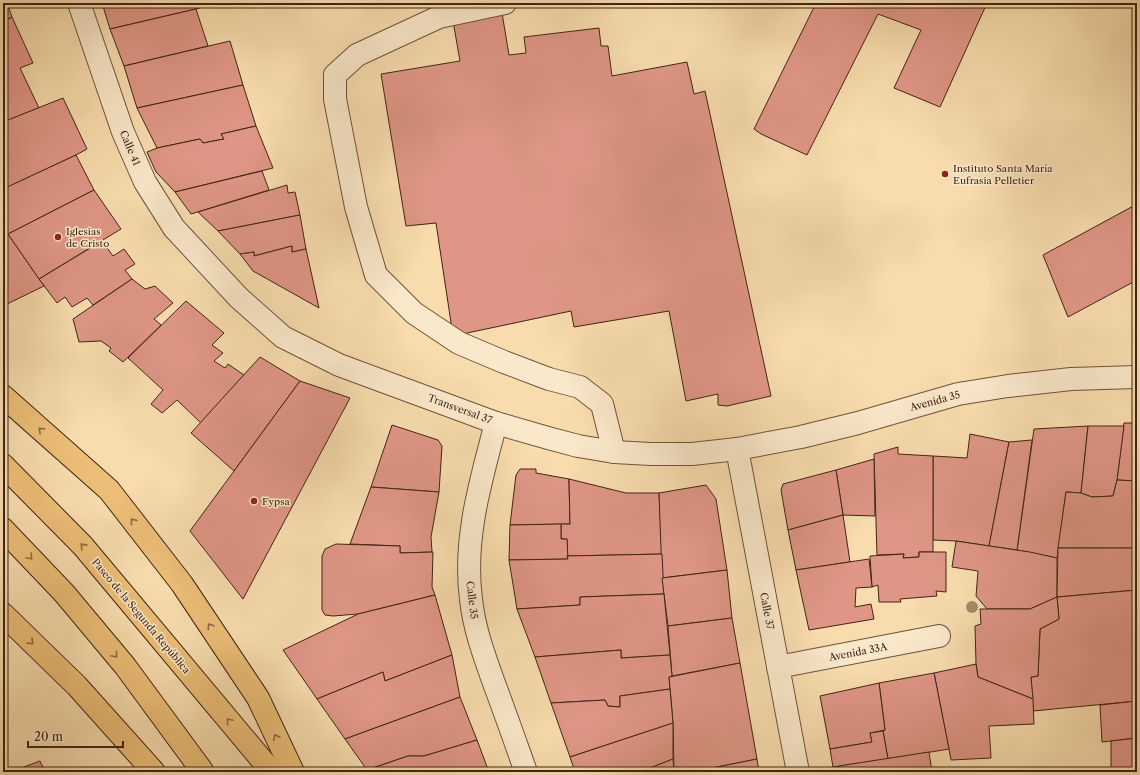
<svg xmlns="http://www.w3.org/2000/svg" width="1140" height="775" font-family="'Libre Caslon Text',serif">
<rect width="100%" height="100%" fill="#f8dcae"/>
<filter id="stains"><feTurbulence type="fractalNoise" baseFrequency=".005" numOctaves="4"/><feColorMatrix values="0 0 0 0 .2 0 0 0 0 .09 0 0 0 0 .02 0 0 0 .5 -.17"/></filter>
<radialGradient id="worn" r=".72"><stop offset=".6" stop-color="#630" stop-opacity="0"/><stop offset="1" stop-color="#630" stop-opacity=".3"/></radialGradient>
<g fill="#df9686" stroke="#412415">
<path d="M 3,3 L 7,3 L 12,17 L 3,22 Z"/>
<path d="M 102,3 L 197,3 L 200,8 L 110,29 Z"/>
<path d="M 816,3 L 987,3 L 940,107 L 894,88 L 921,30 L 878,14 L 807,155 L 761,134 L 754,129 Z"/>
<path d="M 196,9 L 208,46 L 124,66 L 110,29 Z"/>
<path d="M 502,13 L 509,55 L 526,53 L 524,37 L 599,28 L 601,46 L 608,46 L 612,76 L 687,62 L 694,94 L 705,91 L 771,396 L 727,406 L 718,405 L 718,394 L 686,401 L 669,311 L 574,327 L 571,311 L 453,336 L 436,223 L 406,226 L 381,74 L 460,61 L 453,21 Z"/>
<path d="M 12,17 L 33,63 L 20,68 L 39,108 L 3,122 L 3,22 Z"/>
<path d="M 230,41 L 243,85 L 137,108 L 124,66 Z"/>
<path d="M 243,85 L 256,126 L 221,134 L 224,139 L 203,143 L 200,139 L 157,148 L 137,108 Z"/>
<path d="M 63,98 L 87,149 L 76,155 L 6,188 L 3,182 L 3,122 Z"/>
<path d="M 256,126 L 273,168 L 175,192 L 156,172 L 147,152 L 157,148 L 200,139 L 203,143 L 224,139 L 221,134 Z"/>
<path d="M 76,155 L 94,190 L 8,234 L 44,286 L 3,306 L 3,189 Z"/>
<path d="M 262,171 L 269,190 L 191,214 L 175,192 Z"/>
<path d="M 287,185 L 288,193 L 295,192 L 300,215 L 218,231 L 198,212 Z"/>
<path d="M 94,190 L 121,229 L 39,279 L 8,234 Z"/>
<path d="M 1137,204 L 1137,280 L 1068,317 L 1043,255 Z"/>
<path d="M 300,215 L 306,249 L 292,252 L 292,246 L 254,256 L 254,252 L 240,254 L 218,231 Z"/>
<path d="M 102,241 L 113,256 L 124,249 L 135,264 L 125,270 L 132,279 L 93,305 L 87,298 L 72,307 L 65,297 L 57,303 L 39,279 Z"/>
<path d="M 292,246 L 292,252 L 306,249 L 319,308 L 253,271 L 240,254 L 254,252 L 254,256 Z"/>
<path d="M 132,279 L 145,289 L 155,286 L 173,303 L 154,319 L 161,325 L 123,362 L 109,351 L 111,348 L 101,341 L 79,342 L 73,319 Z"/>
<path d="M 186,301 L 224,333 L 212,345 L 223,353 L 214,361 L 225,368 L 228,364 L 244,375 L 201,423 L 177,400 L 162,413 L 151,404 L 163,390 L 128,358 Z"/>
<path d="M 260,357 L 300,381 L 234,471 L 191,433 Z"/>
<path d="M 300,381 L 350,398 L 243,599 L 190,531 Z"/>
<path d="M 1124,423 L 1137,423 L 1137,481 L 1117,480 Z"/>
<path d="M 392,425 L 438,440 L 442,446 L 439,492 L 371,487 Z"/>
<path d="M 1088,426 L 1081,493 L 1066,492 L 1057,558 L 1017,550 L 1034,429 Z"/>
<path d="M 1088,426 L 1124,426 L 1117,480 L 1113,496 L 1092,497 L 1081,493 Z"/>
<path d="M 970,434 L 1009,442 L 989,546 L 956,541 L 933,540 L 933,456 L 967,458 Z"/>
<path d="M 1032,440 L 1017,550 L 989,546 L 1009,442 Z"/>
<path d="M 898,447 L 898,454 L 933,456 L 933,552 L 919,552 L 919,557 L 903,558 L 904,554 L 877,555 L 874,454 Z"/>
<path d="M 874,459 L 875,516 L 843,515 L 836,470 Z"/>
<path d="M 520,469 L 536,469 L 536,473 L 569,479 L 570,524 L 510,525 L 516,475 Z"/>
<path d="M 836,470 L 843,515 L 788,530 L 781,490 L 783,484 Z"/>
<path d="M 569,479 L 626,493 L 659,493 L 662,554 L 567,556 L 567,539 L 561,539 L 561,524 L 570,524 Z"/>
<path d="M 1117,480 L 1137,481 L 1137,548 L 1058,548 L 1066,492 L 1081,493 L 1092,497 L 1113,496 Z"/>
<path d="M 706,485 L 716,499 L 727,570 L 662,578 L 659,493 Z"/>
<path d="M 371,487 L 439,492 L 431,537 L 432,552 L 400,553 L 400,546 L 350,544 Z"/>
<path d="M 843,515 L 850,562 L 796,570 L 788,530 Z"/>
<path d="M 561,524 L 561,539 L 567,539 L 568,559 L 509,560 L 510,525 Z"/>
<path d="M 956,541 L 1030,552 L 1057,558 L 1057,597 L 1030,609 L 987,609 L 976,596 L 978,571 L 952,567 Z"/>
<path d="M 336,544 L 400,546 L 400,553 L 433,552 L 432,587 L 435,595 L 358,614 L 333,616 L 325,615 L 322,610 L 322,556 L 325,549 Z"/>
<path d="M 1058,548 L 1137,548 L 1137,590 L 1057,597 Z"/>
<path d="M 919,552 L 946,552 L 946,592 L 936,591 L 937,596 L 900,599 L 901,602 L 879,602 L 878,585 L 872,587 L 870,556 L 904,554 L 903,558 L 919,557 Z"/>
<path d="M 662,554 L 664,594 L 580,597 L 580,605 L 517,609 L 509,560 L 568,559 L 567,556 Z"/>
<path d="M 869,559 L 872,587 L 856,588 L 855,607 L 871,604 L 874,619 L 809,630 L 796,570 Z"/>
<path d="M 727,570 L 732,618 L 668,626 L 662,578 Z"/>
<path d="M 1137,590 L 1137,701 L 1033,711 L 1031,677 L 1038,676 L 1040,629 L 1059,619 L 1057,597 Z"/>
<path d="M 664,594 L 670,655 L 621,658 L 621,650 L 535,657 L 517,609 L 580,605 L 580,597 Z"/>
<path d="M 435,595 L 452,655 L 385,681 L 383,672 L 317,699 L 283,650 L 358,614 Z"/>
<path d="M 1057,597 L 1059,619 L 1040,629 L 1038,676 L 1031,677 L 1033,699 L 978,677 L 976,664 L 975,626 L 981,624 L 980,609 L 1030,609 Z"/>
<path d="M 732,618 L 740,663 L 672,676 L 668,626 Z"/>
<path d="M 621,650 L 621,658 L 670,655 L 672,676 L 669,677 L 670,689 L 620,696 L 620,707 L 608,706 L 605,700 L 551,703 L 535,657 Z"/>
<path d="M 452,655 L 460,697 L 345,739 L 317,699 L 383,672 L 385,681 Z"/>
<path d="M 740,663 L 757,759 L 692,772 L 674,772 L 673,723 L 669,677 Z"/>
<path d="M 976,664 L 978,677 L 1033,699 L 1034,724 L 989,726 L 991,758 L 951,760 L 934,673 Z"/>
<path d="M 934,673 L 949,749 L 888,759 L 883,731 L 885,730 L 879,683 Z"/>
<path d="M 879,683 L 885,730 L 870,733 L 872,742 L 830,749 L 820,696 Z"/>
<path d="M 670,689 L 673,723 L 570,757 L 551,703 L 605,700 L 608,706 L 620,707 L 620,696 Z"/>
<path d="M 460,697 L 477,740 L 424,756 L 408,756 L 367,770 L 345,739 Z"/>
<path d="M 1137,701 L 1137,738 L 1102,742 L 1100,705 Z"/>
<path d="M 673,723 L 673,759 L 640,772 L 575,772 L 570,757 Z"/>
<path d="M 883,731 L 888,759 L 833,767 L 830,749 L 872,742 L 870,733 Z"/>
<path d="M 1137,738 L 1137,772 L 1111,772 L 1111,741 Z"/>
<path d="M 477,740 L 489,772 L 368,772 L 367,770 L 408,756 L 424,756 Z"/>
<path d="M 929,752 L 932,772 L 840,772 L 839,766 Z"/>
<path d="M 673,759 L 674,772 L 640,772 Z"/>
<path d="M 757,759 L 759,772 L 692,772 Z"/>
<path d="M 40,761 L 45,772 L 10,772 Z"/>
</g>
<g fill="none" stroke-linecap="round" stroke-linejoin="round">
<defs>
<g id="minor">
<path d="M 79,3 L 123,132 L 145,182 L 174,228 L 239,298 L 283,337 L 339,365 L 496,423 L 548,438 L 578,446 L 614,452 L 651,454 L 692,454 L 737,449 L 801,437 L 858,423 L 958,394 L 1008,386 L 1071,379 L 1137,377"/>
<path d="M 505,3 L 439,17 L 357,55 L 335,75 L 335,99 L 356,207 L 376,275 L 414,313 L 459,343 L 504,362 L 549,379 L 580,387 L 602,404 L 614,452"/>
<path d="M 496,423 C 481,480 463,539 471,599 C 474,629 485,658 495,686 C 506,715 516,744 526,772"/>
<path d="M 737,449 L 798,772"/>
<path d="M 778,667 L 939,636"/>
</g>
<g id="highway">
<path d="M 3,396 L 109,490 L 182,584 L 258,698 L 293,772"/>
<path d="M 3,465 L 83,546 L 272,772"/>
<path d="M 3,529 L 64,593 L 125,666 L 203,772"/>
<path d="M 3,614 L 77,686 L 154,772"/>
</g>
</defs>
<use href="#minor" stroke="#6f523b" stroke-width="24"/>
<use href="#highway" stroke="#412415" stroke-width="24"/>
<use href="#minor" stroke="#fae8ca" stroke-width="22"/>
<use href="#highway" stroke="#ecbe77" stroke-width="22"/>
</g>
<circle fill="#a48d6a" cx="972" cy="607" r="6"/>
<defs><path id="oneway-chevron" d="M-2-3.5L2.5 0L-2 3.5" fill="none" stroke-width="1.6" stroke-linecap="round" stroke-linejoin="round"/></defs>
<g stroke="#8e6941">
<use href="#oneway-chevron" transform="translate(41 430) rotate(-138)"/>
<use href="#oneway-chevron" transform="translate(133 521) rotate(-128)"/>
<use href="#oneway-chevron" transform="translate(83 546) rotate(-132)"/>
<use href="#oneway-chevron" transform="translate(30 557) rotate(47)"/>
<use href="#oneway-chevron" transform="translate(210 626) rotate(-124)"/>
<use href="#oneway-chevron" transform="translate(31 642) rotate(44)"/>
<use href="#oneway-chevron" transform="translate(115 655) rotate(50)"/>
<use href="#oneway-chevron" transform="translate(229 721) rotate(-130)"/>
<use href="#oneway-chevron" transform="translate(276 737) rotate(-116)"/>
</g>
<g fill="#8f2418" stroke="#fae8ca" stroke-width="1.5">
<circle cx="945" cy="174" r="4"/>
<circle cx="58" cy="237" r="4"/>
<circle cx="254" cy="501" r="4"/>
</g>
<g text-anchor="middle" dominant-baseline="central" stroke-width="3" stroke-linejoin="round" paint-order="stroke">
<g font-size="10" fill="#412415" stroke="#fae8ca">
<text transform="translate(130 148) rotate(67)">Calle 41</text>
<text transform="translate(935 401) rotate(-15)">Avenida 35</text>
<text transform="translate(460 409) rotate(20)">Transversal 37</text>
<text transform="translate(472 600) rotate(83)">Calle 35</text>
<text transform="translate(767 611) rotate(79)">Calle 37</text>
<text transform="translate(141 616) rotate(50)">Paseo de la Segunda República</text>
<text transform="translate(858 652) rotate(-11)">Avenida 33A</text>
</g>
<g font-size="10" fill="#412415" stroke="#fae8ca" text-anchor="start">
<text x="953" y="168">Instituto Santa María<tspan x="953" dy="12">Eufrasia Pelletier</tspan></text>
<text x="66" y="231">Iglesias<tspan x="66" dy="12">de Cristo</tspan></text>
<text x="262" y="501">Fypsa</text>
</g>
</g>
<rect width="1140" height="775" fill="none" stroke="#f8dcae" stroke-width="16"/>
<rect x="4" y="4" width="1132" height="767" fill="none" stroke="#412415" stroke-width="2"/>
<rect x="8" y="8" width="1124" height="759" fill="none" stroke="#412415"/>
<path d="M28 741v6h95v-6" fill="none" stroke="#412415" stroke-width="2"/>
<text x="34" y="741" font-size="12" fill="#412415" stroke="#fae8ca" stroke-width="3" paint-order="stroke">20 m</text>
<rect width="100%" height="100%" filter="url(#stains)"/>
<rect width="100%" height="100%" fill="url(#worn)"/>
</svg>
